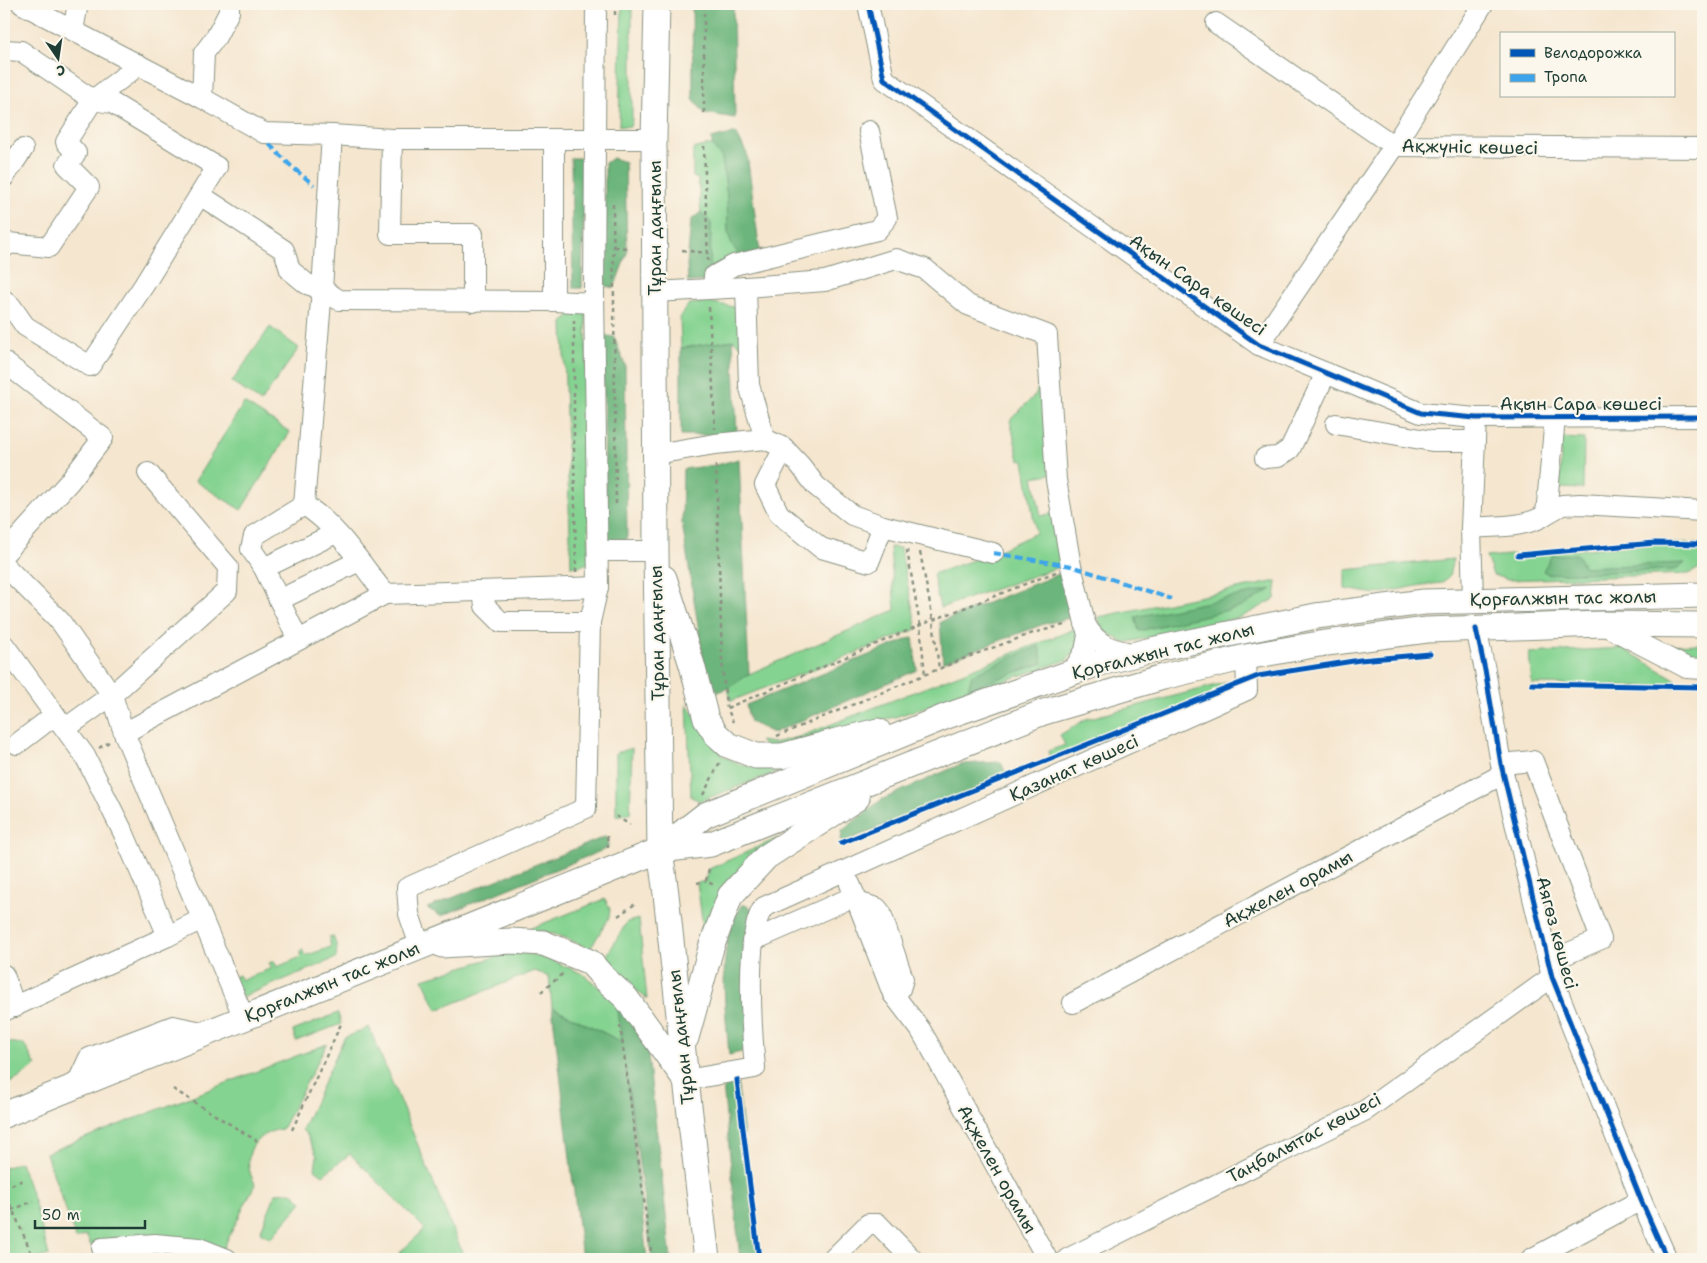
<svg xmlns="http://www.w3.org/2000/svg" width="1707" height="1263" font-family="'Shantell Sans',sans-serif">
<rect width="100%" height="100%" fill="#fbf7ec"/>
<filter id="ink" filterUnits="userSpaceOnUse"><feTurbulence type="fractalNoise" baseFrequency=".02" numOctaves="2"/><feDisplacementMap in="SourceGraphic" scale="10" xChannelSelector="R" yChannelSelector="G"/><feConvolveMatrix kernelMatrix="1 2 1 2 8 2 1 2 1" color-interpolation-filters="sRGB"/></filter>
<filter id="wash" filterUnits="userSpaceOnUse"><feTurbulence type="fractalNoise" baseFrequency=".0096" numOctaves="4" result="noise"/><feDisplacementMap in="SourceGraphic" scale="20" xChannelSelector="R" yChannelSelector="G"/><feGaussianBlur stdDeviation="1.12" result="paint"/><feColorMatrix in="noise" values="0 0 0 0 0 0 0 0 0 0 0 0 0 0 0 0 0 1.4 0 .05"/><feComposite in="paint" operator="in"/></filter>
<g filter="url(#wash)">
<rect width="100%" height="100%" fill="#f5e6cf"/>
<g fill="#85d391" stroke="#528862">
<path d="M 622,4 L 632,4 L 632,120 L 630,127 L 619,126 Z"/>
<path d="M 713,144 L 722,158 L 727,196 L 728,232 L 740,256 L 710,273 L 711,223 L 701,212 L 698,179 L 693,177 L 693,149 Z"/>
<path d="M 708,302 L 739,308 L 741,346 L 733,340 L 681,348 L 680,316 L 689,304 Z"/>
<path d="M 574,309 L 586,310 L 589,563 L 580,566 L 571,567 L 563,323 Z"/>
<path d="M 270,327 L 299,348 L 261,402 L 232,382 Z"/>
<path d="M 1042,372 L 1051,474 L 1033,477 L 1041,516 L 1058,512 L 1065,565 L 940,608 L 933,574 L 993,553 L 1036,533 L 1024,461 L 1019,460 L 1010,420 L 1036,394 Z"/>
<path d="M 244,403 L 290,432 L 241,510 L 195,481 Z"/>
<path d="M 1561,438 L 1584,439 L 1583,489 L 1560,488 Z"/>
<path d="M 1655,543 L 1703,544 L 1703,566 L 1689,574 L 1508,580 L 1493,575 L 1486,557 Z"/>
<path d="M 890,547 L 900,548 L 917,629 L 731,701 L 728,688 L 749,674 L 895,610 Z"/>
<path d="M 1453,559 L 1449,576 L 1442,583 L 1422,585 L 1376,594 L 1345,589 L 1345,570 Z"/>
<path d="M 1277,581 L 1275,599 L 1242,617 L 1124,643 L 1102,629 L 1098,617 Z"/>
<path d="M 1080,627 L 1077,646 L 1067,660 L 895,717 L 840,729 L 772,749 L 764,746 L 760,741 L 773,743 L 799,737 Z"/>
<path d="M 1703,644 L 1703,665 L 1659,645 Z"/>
<path d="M 1622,648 L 1675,679 L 1679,687 L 1532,684 L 1529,653 Z"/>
<path d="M 1232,681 L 1231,688 L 1051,759 L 1048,751 L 1065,745 L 1060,735 L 1086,719 Z"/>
<path d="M 687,704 L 723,756 L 742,765 L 759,768 L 795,765 L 700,801 L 691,797 Z"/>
<path d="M 632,748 L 630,813 L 616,816 L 616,753 Z"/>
<path d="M 778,838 L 706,948 L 697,883 L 706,881 L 709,869 Z"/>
<path d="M 605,899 L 610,909 L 609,918 L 590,949 L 566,938 L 544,931 L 524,931 Z"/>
<path d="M 639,919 L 647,999 L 603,962 L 627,922 Z"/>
<path d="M 333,936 L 337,947 L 336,958 L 242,997 L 232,978 L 239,975 L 242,980 L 272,968 L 269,963 L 274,961 L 277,967 L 301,957 L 300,951 L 302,949 L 305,956 L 331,947 L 329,937 Z"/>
<path d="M 523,953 L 544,957 L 583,974 L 617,1002 L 622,1042 L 552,1007 L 549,977 L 535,971 L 437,1010 L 423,979 L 502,955 Z"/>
<path d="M 338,1013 L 341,1024 L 296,1041 L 293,1031 Z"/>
<path d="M 369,1027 L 465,1259 L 393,1259 L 425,1229 L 350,1154 L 323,1175 L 315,1169 L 317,1156 L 307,1135 L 302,1130 L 344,1038 Z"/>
<path d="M 4,1042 L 24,1044 L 36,1066 L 19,1078 L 4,1086 Z"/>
<path d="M 327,1044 L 282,1129 C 252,1133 240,1158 255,1184 L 223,1249 L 112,1238 L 91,1246 L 86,1235 L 76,1239 L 46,1153 Z"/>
<path d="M 20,1162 L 34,1201 L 49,1255 L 36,1259 L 4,1259 L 4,1168 Z"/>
<path d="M 292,1192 L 302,1202 L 271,1238 L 260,1232 L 276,1193 Z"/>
</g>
<g fill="#6cb57b" stroke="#467958">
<path d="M 692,4 L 733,4 L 735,118 L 704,113 L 693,98 Z"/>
<path d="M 736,133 L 747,154 L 760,253 L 740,256 L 732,245 L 728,232 L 727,196 L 722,158 L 714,148 L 711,139 Z"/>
<path d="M 571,158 L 580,158 L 582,163 L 585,164 L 582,288 L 573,288 Z"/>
<path d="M 613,158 L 625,162 L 627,253 L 614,288 L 605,286 L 605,163 Z"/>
<path d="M 701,212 L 711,223 L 710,281 L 688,282 L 687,265 L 691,220 Z"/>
<path d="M 603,335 L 614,337 L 625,365 L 627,540 L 606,539 Z"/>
<path d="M 733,340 L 737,435 L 681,435 L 681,348 Z"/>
<path d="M 739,459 L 749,674 L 728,688 L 709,696 L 682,523 L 683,469 L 716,465 Z"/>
<path d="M 1577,554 L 1584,567 L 1685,563 L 1675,570 L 1549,574 L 1543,571 L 1552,555 Z"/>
<path d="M 1066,571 L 1074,617 L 1044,624 L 943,662 L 940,622 Z"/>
<path d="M 1272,589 L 1241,607 L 1139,631 L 1135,617 Z"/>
<path d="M 913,637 L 917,670 L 773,733 L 750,722 L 746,705 Z"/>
<path d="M 1039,646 L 1043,663 L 968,689 L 972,674 Z"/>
<path d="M 1001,762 L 1007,777 L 841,843 L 842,831 L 881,800 L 961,764 Z"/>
<path d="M 607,836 L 608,848 L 441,916 L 427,908 Z"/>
<path d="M 743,904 L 757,912 L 750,1050 L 729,1055 C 726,1015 718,959 733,921 C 736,915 740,909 743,904 Z"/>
<path d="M 617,1002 L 647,1047 L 671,1259 L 652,1259 L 626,1069 L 647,1259 L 582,1259 L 552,1007 L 622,1042 Z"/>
<path d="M 737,1080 L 759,1259 L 740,1259 L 723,1085 Z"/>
</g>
</g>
<g filter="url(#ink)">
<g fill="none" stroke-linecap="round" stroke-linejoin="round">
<defs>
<g id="minor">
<path d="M 22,4 L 202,98 L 264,133 L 332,135"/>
<path d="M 868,4 L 884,79 L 1259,345 L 1326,373 L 1421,413 L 1476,418 L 1703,417"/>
<path d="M 1216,23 L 1394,146 L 1703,148"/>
<path d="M 73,30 L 78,4"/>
<path d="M 4,50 L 21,51 L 93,100 L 112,103 L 217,167 L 144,285 L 90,366 L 25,326 L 11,306 L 4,300"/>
<path d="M 202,98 L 204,53 L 216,37 L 229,12 L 229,4"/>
<path d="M 392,139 L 390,234 L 473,234 L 473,302"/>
<path d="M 4,177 L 23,149"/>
<path d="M 200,195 L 284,250 L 290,270 L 307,284 L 322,289 L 339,300 L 554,301 L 554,140"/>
<path d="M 4,248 L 8,243 L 49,247 L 89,187 L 67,165 L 76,153 L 66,142 L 93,100 L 139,65"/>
<path d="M 746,287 L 825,281 L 896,259 L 925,269 L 968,305 L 1047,335 L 1056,480 L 1071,566 L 1088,635 L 1085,651 L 1077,664 L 1068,674"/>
<path d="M 713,288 L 714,276 L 734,265 L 877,230 L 887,218 L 869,131"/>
<path d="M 655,292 L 746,287 L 749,385 L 765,439"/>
<path d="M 554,301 L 594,303"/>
<path d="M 1259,345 L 1394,146 L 1483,4"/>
<path d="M 4,362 L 103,438 L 70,481 L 4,554"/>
<path d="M 1336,424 L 1432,441 L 1475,441"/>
<path d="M 784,448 L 800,465 L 816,486 L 852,515 L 883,526"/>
<path d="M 656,454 L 715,444 L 765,439 L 784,448 L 765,485 L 779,514 L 821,548 L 869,562 L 883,526 L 993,553"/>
<path d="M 1265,458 L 1278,457 L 1290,449 L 1326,373"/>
<path d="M 1546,514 L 1562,505 L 1580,504 L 1703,511"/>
<path d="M 1471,528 C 1493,526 1529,528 1546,514 L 1555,418"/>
<path d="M 598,551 L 656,551"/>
<path d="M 4,565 L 60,621 L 112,695 L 66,728"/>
<path d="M 264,568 L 336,533"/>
<path d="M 483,591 L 485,606 L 501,622 L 590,622"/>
<path d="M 385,594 C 361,564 337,525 304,505 L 322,289 L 332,135 L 392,139 L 654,139"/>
<path d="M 279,600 L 359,561"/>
<path d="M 1473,600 L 1471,528 L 1476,418"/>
<path d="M 1085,624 C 1097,646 1113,650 1137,654"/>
<path d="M 1604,625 L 1687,668 L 1703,669"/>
<path d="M 1476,629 L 1485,670 L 1501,764 L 1552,977 L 1641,1200 L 1667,1259"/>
<path d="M 298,640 L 264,568 L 251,549 L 254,536 L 304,505"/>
<path d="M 4,645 L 85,756 L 124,834 L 168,936"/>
<path d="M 124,733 L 112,695 L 227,591 L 228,567 L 148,473"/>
<path d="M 17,744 L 55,715"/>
<path d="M 1501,764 L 1533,761 L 1601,939 L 1548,962"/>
<path d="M 855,896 L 893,994 L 920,1029 L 931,1048 L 1047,1259"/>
<path d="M 857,902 L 877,908 L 881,913 L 903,979 L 900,989 L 893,994"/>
<path d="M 752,941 L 855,896 L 850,884"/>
<path d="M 420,946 L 409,914 L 407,888 L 586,808 L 590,622 L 598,587 L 594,292 L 596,4"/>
<path d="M 4,975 L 15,1007"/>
<path d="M 1073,1003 L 1503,774"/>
<path d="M 4,1011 L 168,936 L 202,919"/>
<path d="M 244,1018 L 124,733 L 385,594 L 598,587"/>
<path d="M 686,1080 L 755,1068 C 752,1035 744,930 764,907 L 1247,690 L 1246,657"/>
<path d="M 76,1086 L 89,1058 L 173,1026 L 207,1033"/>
<path d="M 102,1248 L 155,1244 L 199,1248 L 227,1259"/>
<path d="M 833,1259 L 868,1224 L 878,1224 L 912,1259"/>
<path d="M 1067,1259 L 1366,1110 L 1552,977"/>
<path d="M 1531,1259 L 1641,1200"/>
</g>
<g id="major">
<path d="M 657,4 L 654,139 L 656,551 L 660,850 L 666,894 L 686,1080 L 707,1259"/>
<path d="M 664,578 L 692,665 L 706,719 L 716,734 L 728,745 L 756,756 L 782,756 L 833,742 L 878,731"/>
<path d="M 660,850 L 705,815 L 947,716 L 1096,664 L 1156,649 L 1316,616 L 1424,602 L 1703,595"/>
<path d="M 442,945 L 511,941 L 543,943 L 590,962 L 605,979 L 626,998 L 685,1079"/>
<path d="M 686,1038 L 711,948 L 730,896 L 766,857 L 857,798"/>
<path d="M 4,1115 L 660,850 L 711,844 L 1044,712 L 1163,677 L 1246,657 L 1319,644 L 1427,630 L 1602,624 L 1703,625"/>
</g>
</defs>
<use href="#minor" stroke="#8a9282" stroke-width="22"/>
<use href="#major" stroke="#8a9282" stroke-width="27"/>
<g stroke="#8a9282" stroke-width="2.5" stroke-dasharray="4 4" stroke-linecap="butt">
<path d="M 615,15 L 615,4"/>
<path d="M 704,113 L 704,4"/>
<path d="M 704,146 L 708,261"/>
<path d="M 613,204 L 616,508"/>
<path d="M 614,247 L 627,248"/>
<path d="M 682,250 L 707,253"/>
<path d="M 709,307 L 715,429"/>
<path d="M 574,320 L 574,452 L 576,572"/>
<path d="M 716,465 L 722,662 L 726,705 L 733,722"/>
<path d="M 907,550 L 920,625 L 925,675"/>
<path d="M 920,552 L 933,620 L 939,669"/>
<path d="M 727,708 L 923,624 L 1056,572"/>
<path d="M 777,736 L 965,658 L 1033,633 L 1068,624"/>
<path d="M 99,748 L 109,742"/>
<path d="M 703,795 L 720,762"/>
<path d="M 616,816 L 630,825"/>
<path d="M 607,836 L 608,848"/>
<path d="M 709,869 L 706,881 L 714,885"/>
<path d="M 697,883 L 706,881"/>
<path d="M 618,916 L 635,904"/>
<path d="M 541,992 L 565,972"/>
<path d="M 620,1025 L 652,1259"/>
<path d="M 173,1089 L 257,1141"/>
<path d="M 292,1130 L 341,1024"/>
<path d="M 4,1188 L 26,1179"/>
<path d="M 4,1190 L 34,1259"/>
<path d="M 4,1213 L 34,1201"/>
<path d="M 4,1251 L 9,1259"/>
<path d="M 37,1259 L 49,1255"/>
</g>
<use href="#minor" stroke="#fff" stroke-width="20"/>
<use href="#major" stroke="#fff" stroke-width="25"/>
<g stroke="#3da4eb" stroke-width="4" stroke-dasharray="8 4" stroke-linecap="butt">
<path d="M 269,144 L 291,166 L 314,185"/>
<path d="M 993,553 L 1071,566 L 1172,599"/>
</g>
<defs>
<g id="cycleway">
<path d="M 868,4 L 884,79 L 1259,345 L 1326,373 L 1421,413 L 1476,418 L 1703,417"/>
<path d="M 1518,555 L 1655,543 L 1703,544"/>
<path d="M 1476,629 L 1485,670 L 1501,764 L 1552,977 L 1641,1200 L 1667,1259"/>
<path d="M 1532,684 L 1703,687"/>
<path d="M 841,843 L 1258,676 L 1360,660 L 1430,654"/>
<path d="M 737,1080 L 759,1259"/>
</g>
</defs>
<use href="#cycleway" stroke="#fbf7ec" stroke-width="8"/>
<use href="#cycleway" stroke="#0057b8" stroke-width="5"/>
</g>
</g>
<g text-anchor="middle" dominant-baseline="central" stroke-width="4.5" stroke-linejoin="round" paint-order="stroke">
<g font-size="18" fill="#1f3d34" stroke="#fbf7ec">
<text transform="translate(1470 147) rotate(1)">Ақжүніс көшесі</text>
<text transform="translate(655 228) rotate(-90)">Тұран даңғылы</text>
<text transform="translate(1198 285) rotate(35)">Ақын Сара көшесі</text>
<text x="1581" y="404">Ақын Сара көшесі</text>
<text transform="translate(1563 598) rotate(-1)">Қорғалжын тас жолы</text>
<text transform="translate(657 633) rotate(-91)">Тұран даңғылы</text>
<text transform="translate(1163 651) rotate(-14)">Қорғалжын тас жолы</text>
<text transform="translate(1074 768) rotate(-24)">Қазанат көшесі</text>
<text transform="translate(1288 889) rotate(-28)">Ақжелен орамы</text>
<text transform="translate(1557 933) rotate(75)">Аягөз көшесі</text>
<text transform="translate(332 982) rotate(-22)">Қорғалжын тас жолы</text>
<text transform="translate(681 1037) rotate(-96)">Тұран даңғылы</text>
<text transform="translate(1304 1138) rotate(-28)">Таңбалытас көшесі</text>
<text transform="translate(997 1169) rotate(61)">Ақжелен орамы</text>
</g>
</g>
<rect width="1707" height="1263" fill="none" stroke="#fbf7ec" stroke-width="20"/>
<rect x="1500" y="32" width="175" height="65" fill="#fbf7ec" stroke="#a3ada2"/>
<rect x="1510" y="49" width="25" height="8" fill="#0057b8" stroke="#a3ada2"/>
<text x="1544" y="58" font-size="15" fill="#1f3d34">Велодорожка</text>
<rect x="1510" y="74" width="25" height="8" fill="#3da4eb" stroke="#a3ada2"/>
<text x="1544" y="82" font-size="15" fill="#1f3d34">Тропа</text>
<g transform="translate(58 58) rotate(167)" stroke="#fbf7ec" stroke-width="4" paint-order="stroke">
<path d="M0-4L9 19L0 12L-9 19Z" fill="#1f3d34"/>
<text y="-8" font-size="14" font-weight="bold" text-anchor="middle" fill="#1f3d34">С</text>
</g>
<path d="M35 1220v8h110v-8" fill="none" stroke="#1f3d34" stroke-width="2.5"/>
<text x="42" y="1220" font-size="15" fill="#1f3d34" stroke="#fbf7ec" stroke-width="4" paint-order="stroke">50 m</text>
</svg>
